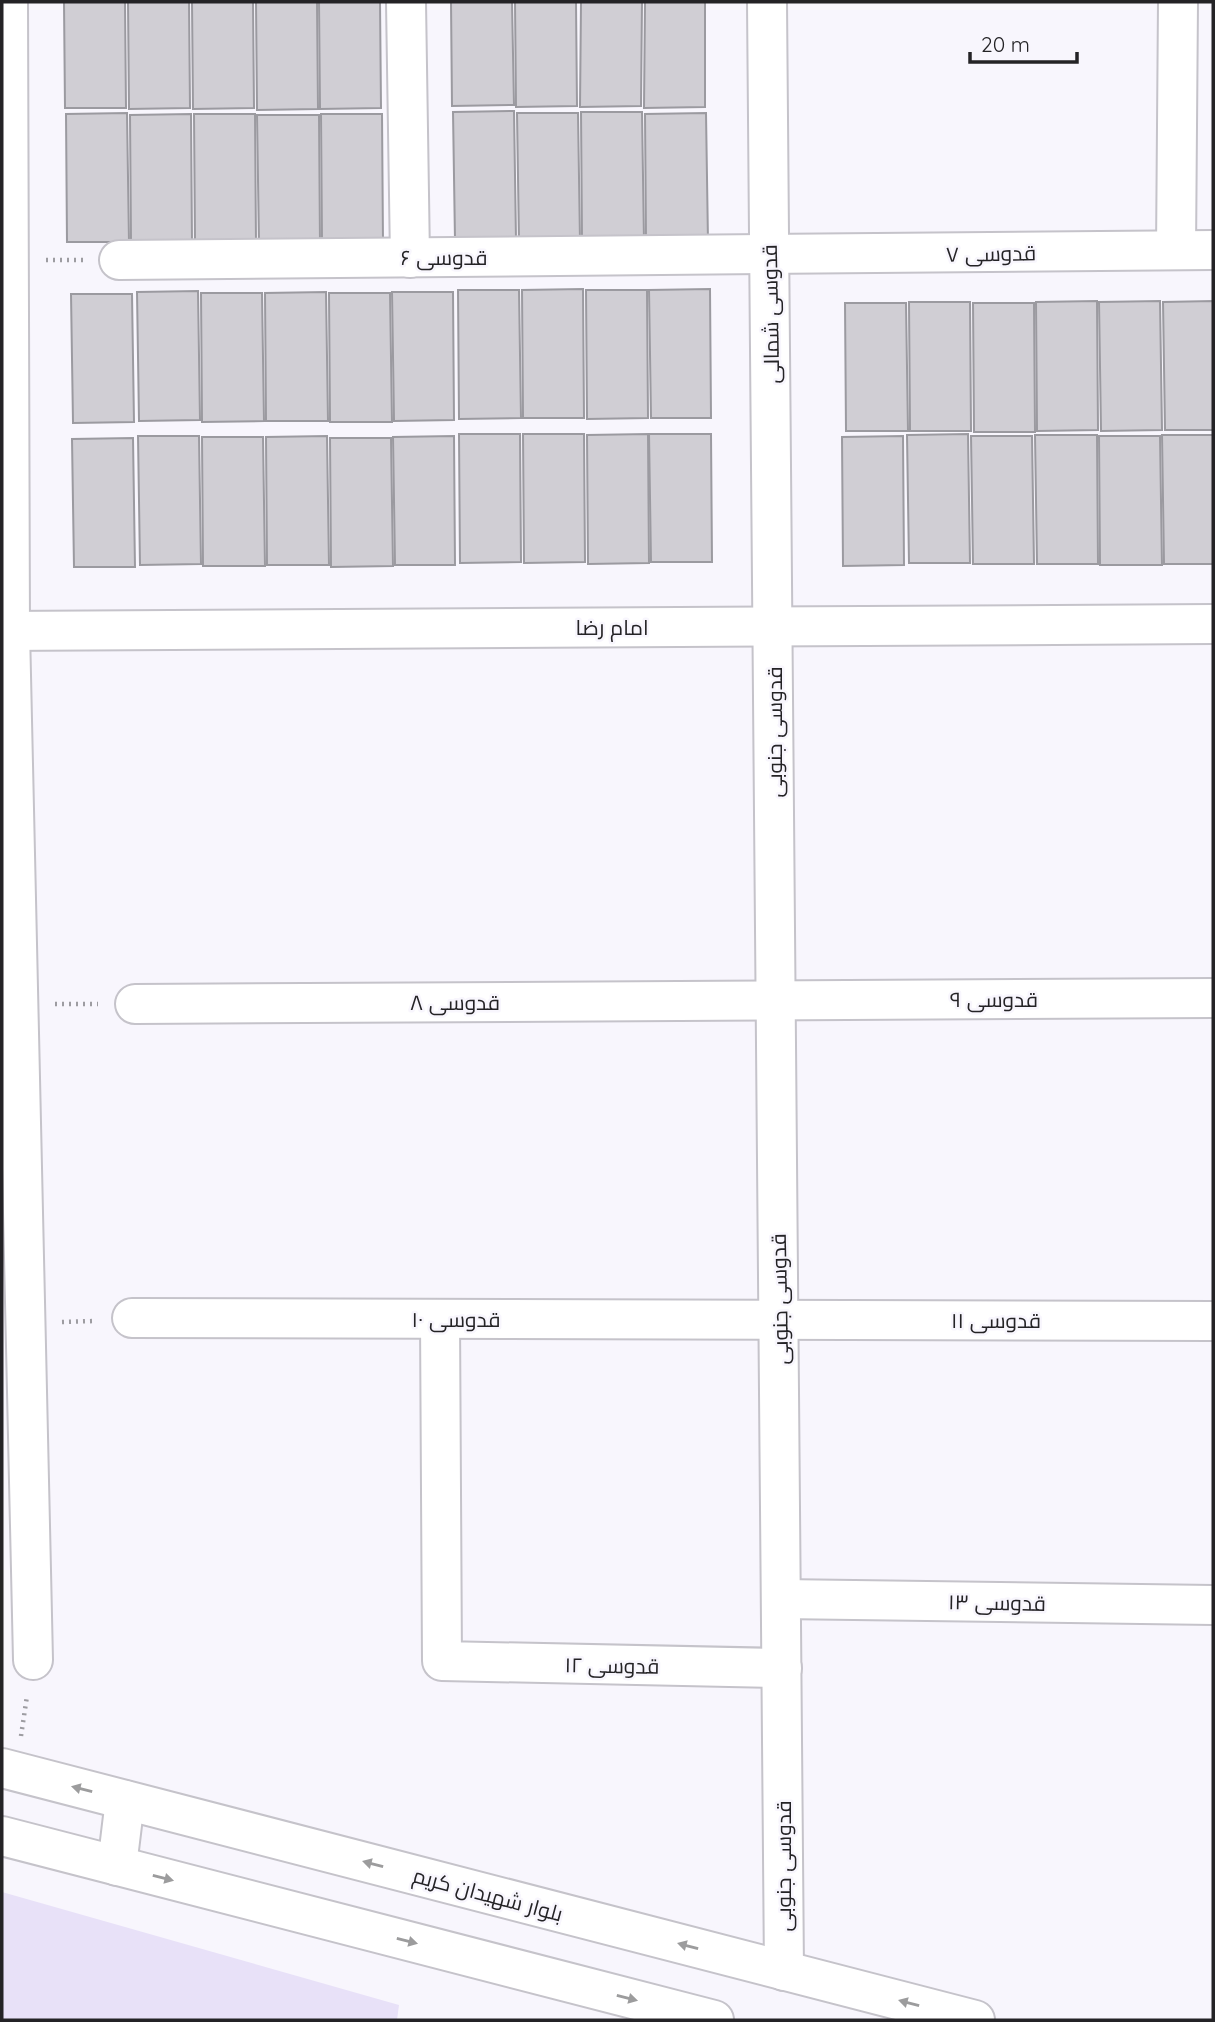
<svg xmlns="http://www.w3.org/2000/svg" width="1215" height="2022" font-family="Quicksand,Cairo,sans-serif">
<rect width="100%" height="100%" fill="#f8f6fd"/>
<path fill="#e8e1f8" d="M 2,1892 L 399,2005 L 397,2020 L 2,2020 Z"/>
<g fill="#d0ced4" stroke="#9b9aa0" stroke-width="2">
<path d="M 64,2 L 125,2 L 126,108 L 65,108 Z"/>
<path d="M 128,2 L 189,2 L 190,108 L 129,109 Z"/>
<path d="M 192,2 L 253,2 L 254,108 L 193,109 Z"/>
<path d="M 256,2 L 317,2 L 318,109 L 257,110 Z"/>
<path d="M 319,2 L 380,2 L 381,108 L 320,109 Z"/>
<path d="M 451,2 L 512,2 L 514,105 L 452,106 Z"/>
<path d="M 515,2 L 576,2 L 577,106 L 516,107 Z"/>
<path d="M 581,2 L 642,2 L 641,106 L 580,107 Z"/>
<path d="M 645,2 L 705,2 L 705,107 L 644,108 Z"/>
<path d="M 514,111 L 516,240 L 455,240 L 453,112 Z"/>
<path d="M 581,112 L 642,112 L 644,241 L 582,241 Z"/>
<path d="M 127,113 L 129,242 L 67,242 L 66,114 Z"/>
<path d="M 517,113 L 578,113 L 580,241 L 519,242 Z"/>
<path d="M 706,113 L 708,242 L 646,242 L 645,114 Z"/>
<path d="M 191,114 L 192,243 L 131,243 L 130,115 Z"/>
<path d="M 194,114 L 255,114 L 256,243 L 195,243 Z"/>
<path d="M 321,114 L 382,114 L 383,242 L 322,243 Z"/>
<path d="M 257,115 L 319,115 L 320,244 L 259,244 Z"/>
<path d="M 583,289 L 584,418 L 523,418 L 522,290 Z"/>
<path d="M 710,289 L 711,418 L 651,418 L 649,290 Z"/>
<path d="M 458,290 L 519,290 L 521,418 L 459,419 Z"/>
<path d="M 586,290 L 647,290 L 648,418 L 587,419 Z"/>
<path d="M 198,291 L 200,420 L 139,421 L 137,292 Z"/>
<path d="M 326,292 L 328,421 L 266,421 L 265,293 Z"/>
<path d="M 392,292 L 453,292 L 454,420 L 394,421 Z"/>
<path d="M 201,293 L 262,293 L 264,421 L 202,422 Z"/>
<path d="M 329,293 L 390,293 L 392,422 L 330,422 Z"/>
<path d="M 71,294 L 132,294 L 134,422 L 73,423 Z"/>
<path d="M 1097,301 L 1098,430 L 1037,431 L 1036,302 Z"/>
<path d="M 1160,301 L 1162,430 L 1101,431 L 1099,302 Z"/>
<path d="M 1213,301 L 1213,430 L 1165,430 L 1163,302 Z"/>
<path d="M 909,302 L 970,302 L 971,431 L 910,431 Z"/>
<path d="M 845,303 L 906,303 L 908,431 L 846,431 Z"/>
<path d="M 973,303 L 1034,303 L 1035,432 L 974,432 Z"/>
<path d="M 459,434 L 520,434 L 521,562 L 460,563 Z"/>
<path d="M 523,434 L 584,434 L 585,562 L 524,563 Z"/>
<path d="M 648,434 L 649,563 L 588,564 L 587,435 Z"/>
<path d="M 649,434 L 711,434 L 712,562 L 651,562 Z"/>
<path d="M 968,434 L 970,563 L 909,563 L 907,435 Z"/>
<path d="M 1035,435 L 1097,435 L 1098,564 L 1037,564 Z"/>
<path d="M 1162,435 L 1213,435 L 1213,564 L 1164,564 Z"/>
<path d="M 138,436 L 199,436 L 201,564 L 140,565 Z"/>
<path d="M 327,436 L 329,565 L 267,565 L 266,437 Z"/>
<path d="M 454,436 L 455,565 L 395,565 L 393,437 Z"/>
<path d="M 903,436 L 904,565 L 843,566 L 842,437 Z"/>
<path d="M 971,436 L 1032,436 L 1034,564 L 973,564 Z"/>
<path d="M 1099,436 L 1160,436 L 1162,565 L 1100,565 Z"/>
<path d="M 202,437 L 263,437 L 265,566 L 203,566 Z"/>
<path d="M 133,438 L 135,567 L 74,567 L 72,439 Z"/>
<path d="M 330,438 L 391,438 L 393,566 L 331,567 Z"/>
</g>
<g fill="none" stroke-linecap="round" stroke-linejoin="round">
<defs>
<g id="minor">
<path d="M 8,2 L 10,630 L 33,1660"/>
<path d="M 406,2 L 410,258"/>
<path d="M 1176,250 L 1178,2"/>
<path d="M 119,260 L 1213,250"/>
<path d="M 135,1004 L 1213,998"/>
<path d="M 132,1318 L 1213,1321"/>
<path d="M 440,1319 L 442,1661 L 782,1668"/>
<path d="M 781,1599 L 1213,1605"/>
</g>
<g id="tertiary">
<path d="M 767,2 L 784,1971"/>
<path d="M 2,631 L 1213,624"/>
<path d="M 2,1768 L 975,2020"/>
<path d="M 2,1836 L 714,2020"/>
<path d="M 117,1866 L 125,1800"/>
</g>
</defs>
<use href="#minor" stroke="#c5c3ca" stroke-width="42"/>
<use href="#tertiary" stroke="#c5c3ca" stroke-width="42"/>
<g stroke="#9d9ca1" stroke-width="4.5" stroke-dasharray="2 5" stroke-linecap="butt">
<path d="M 46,260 L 83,260"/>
<path d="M 55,1004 L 98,1004"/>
<path d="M 62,1322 L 95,1321"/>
<path d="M 21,1736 L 27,1696"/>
</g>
<use href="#minor" stroke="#fff" stroke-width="38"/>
<use href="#tertiary" stroke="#fff" stroke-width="38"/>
</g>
<defs><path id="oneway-solid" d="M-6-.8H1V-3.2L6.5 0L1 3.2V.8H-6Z" transform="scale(1.75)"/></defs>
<g fill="#9c9c9d">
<use href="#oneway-solid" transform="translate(82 1789) rotate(-166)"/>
<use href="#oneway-solid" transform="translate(373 1864) rotate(-165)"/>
<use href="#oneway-solid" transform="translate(163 1878) rotate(14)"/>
<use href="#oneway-solid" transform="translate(407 1941) rotate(14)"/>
<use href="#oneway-solid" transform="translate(688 1946) rotate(-165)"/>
<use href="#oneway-solid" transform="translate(627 1998) rotate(14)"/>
<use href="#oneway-solid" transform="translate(909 2003) rotate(-165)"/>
</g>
<g text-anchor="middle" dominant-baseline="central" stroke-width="5" stroke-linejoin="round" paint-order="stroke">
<g font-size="21" fill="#242326" stroke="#f8f6fd">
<text transform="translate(991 253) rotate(-1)">قدوسی ۷</text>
<text x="444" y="257">قدوسی ۶</text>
<text transform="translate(770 314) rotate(-91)">قدوسی شمالی</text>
<text x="612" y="627">امام رضا</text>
<text transform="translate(774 732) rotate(-90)">قدوسی جنوبی</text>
<text x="994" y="999">قدوسی ۹</text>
<text x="455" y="1002">قدوسی ۸</text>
<text transform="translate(779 1299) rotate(-91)">قدوسی جنوبی</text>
<text x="456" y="1319">قدوسی ۱۰</text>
<text x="996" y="1320">قدوسی ۱۱</text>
<text transform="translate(997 1602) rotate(1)">قدوسی ۱۳</text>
<text transform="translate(612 1665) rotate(1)">قدوسی ۱۲</text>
<text transform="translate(783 1866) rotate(-90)">قدوسی جنوبی</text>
<text transform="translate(488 1894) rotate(15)">بلوار شهیدان کریم</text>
</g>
</g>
<rect width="1215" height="2022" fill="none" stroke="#242326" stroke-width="7"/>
<path d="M970 52v10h107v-10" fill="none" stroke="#242326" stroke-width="3.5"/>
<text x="981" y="52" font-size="21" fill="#242326" stroke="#f8f6fd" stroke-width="5" paint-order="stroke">20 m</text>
</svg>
